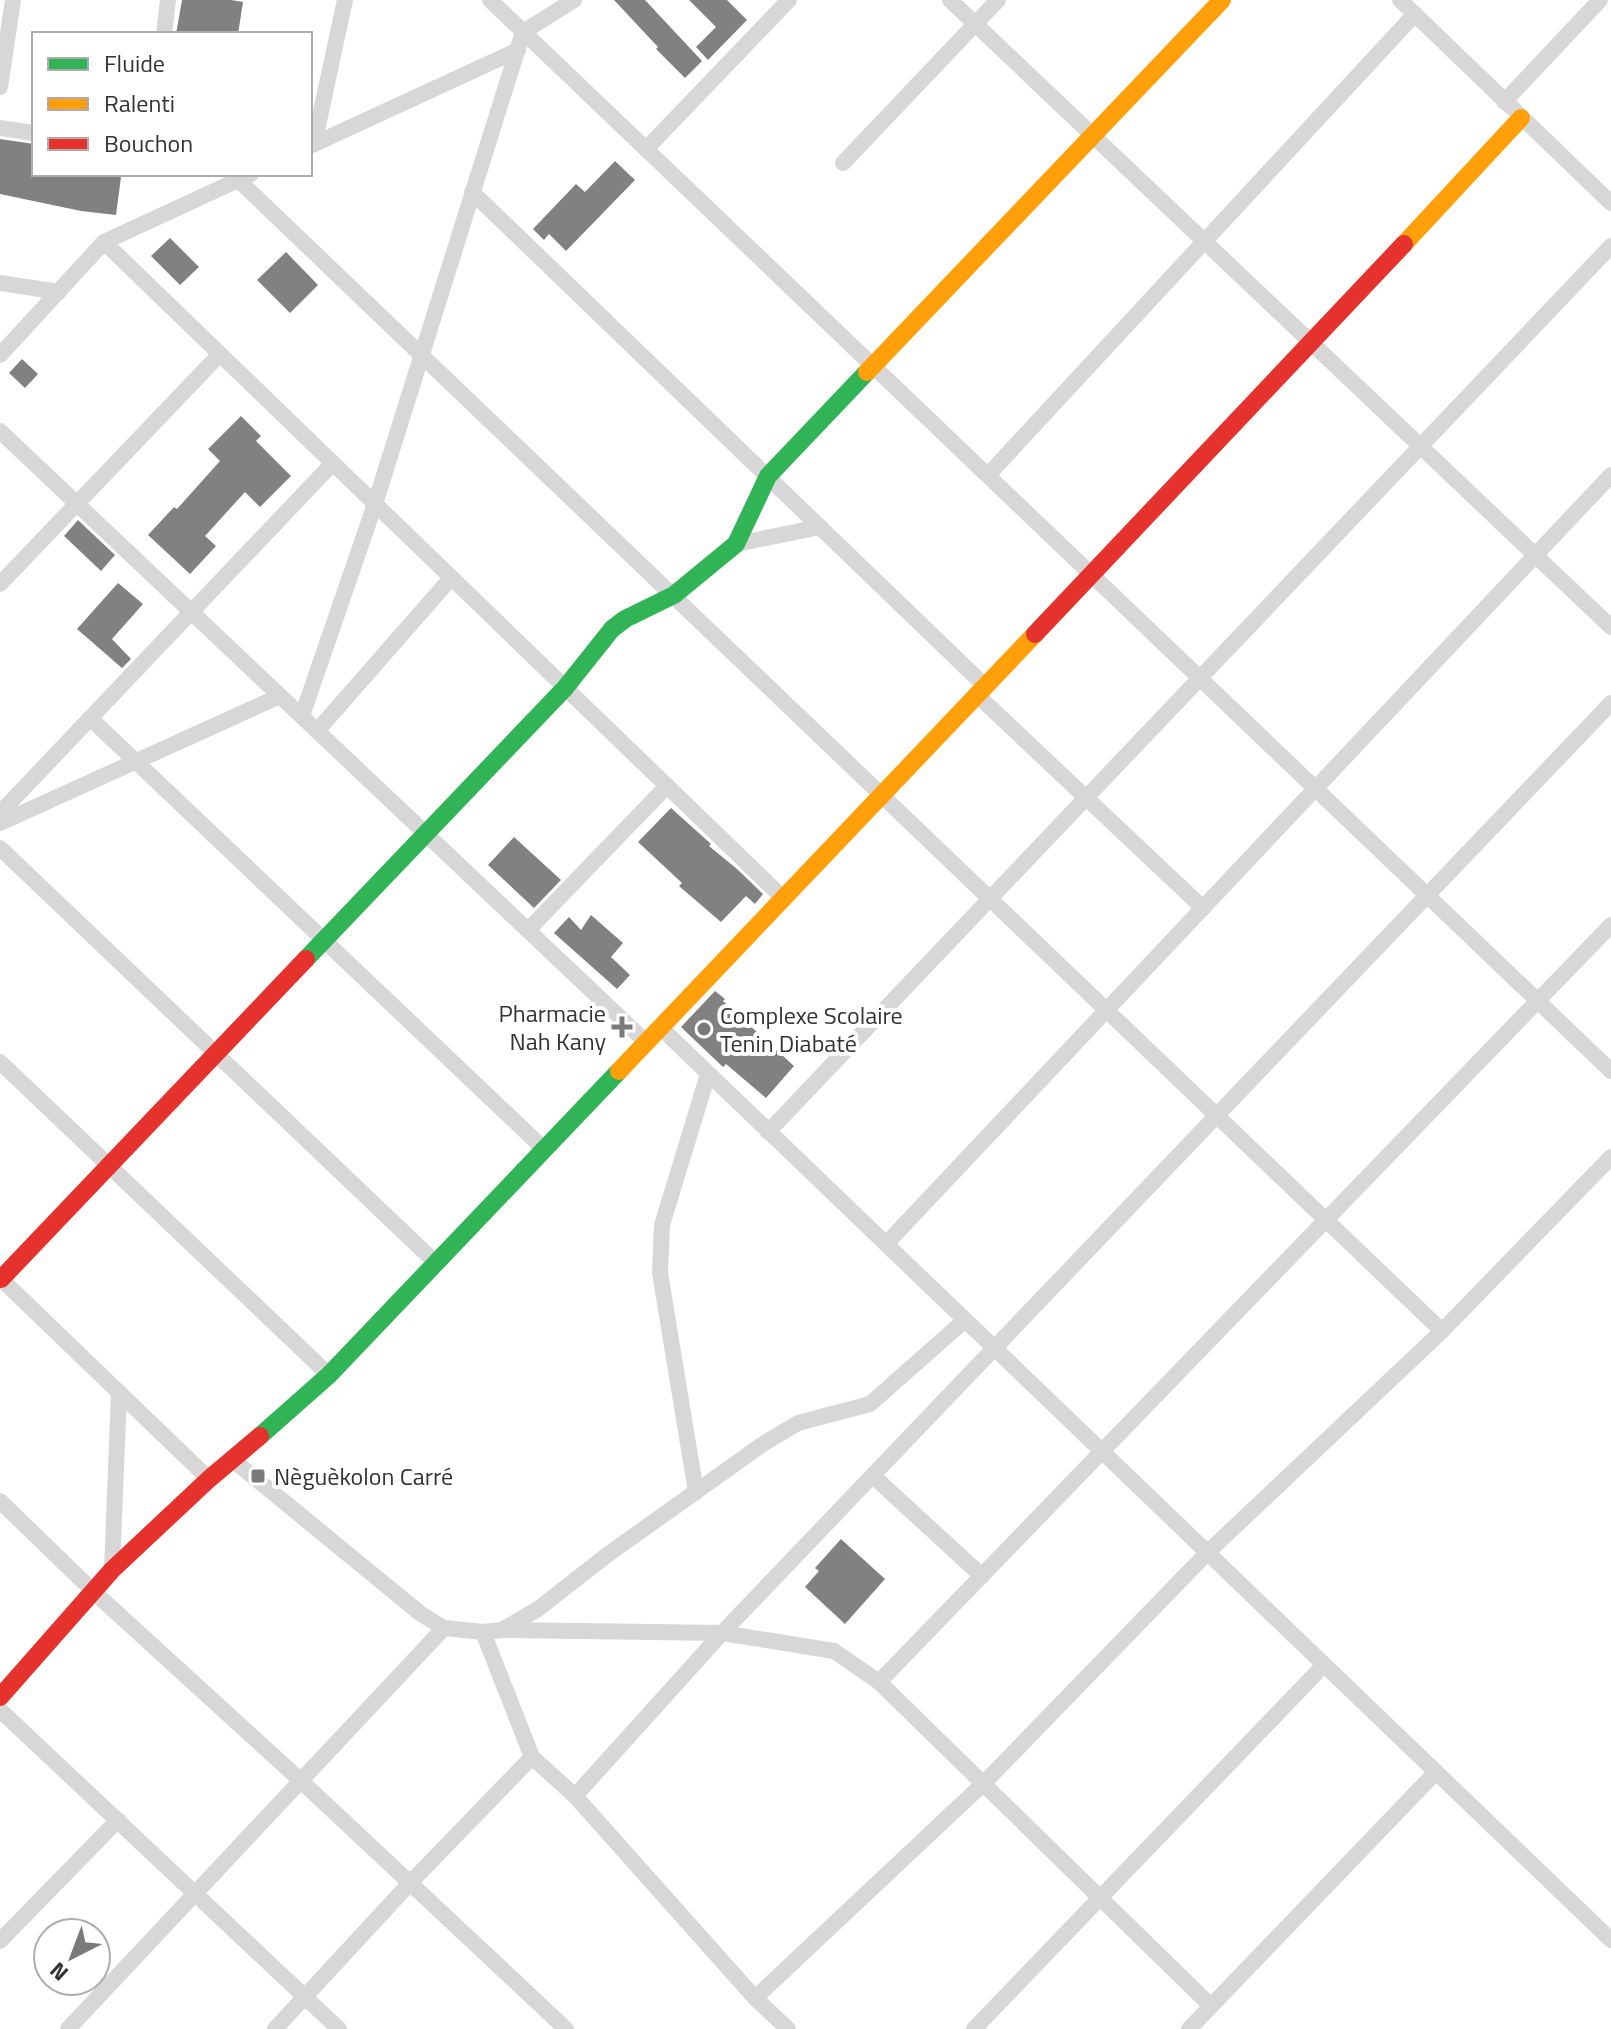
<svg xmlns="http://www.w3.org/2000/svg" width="1611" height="2029" font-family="'Titillium Web',sans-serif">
<rect width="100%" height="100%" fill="#fff"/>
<g fill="#818181">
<path d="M 182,0 L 231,0 L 243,2 L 238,34 L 176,34 Z"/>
<path d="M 614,0 L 645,0 L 702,61 L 685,78 L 656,49 L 658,47 Z"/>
<path d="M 689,0 L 727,0 L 747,20 L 708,60 L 696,47 L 716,27 Z"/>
<path d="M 0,139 L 34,144 L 34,174 L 102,174 L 121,177 L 116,215 L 81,211 L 0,194 Z"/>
<path d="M 615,161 L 635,180 L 566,251 L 549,234 L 544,240 L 533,229 L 576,184 L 585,192 Z"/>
<path d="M 170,238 L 199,267 L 180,285 L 151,256 Z"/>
<path d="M 286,252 L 318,285 L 290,313 L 257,280 Z"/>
<path d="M 22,359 L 38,374 L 25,388 L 9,373 Z"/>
<path d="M 241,416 L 261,436 L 256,441 L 291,476 L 260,507 L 245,492 L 205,536 L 216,546 L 190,574 L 148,535 L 174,507 L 177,509 L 220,461 L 208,449 Z"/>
<path d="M 78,520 L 115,555 L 101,571 L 64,536 Z"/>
<path d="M 118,583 L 143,604 L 112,639 L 131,659 L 122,668 L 77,629 Z"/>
<path d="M 671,808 L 711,844 L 709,846 L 737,869 L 763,894 L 755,904 L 746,896 L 721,922 L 679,886 L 682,883 L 638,842 Z"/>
<path d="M 514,837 L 561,880 L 534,908 L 488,865 Z"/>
<path d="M 591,915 L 623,943 L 611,957 L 630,975 L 617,989 L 554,933 L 569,917 L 581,930 Z"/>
<path d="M 715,991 L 725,999 L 723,1001 L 794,1066 L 766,1098 L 726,1064 L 723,1067 L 681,1027 Z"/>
<path d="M 841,1539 L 885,1579 L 845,1624 L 805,1587 L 819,1571 L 815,1568 Z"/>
</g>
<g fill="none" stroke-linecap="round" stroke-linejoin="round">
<g stroke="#d7d7d7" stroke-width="16">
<path d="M 490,0 L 1611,1071"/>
<path d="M 950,0 L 1611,627"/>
<path d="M 1400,0 L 1611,203"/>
<path d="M 164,34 L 168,0"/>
<path d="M 0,87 L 13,0"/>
<path d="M 1504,102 L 1600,0"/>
<path d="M 0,128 L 34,133"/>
<path d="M 314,144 L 345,0"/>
<path d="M 310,146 L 518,50"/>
<path d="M 646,149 L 789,0"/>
<path d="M 843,163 L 998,0"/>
<path d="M 232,174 L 1442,1331"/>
<path d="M 472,192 L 985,686"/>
<path d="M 104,242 L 783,898"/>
<path d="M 0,283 L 59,292"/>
<path d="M 0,355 L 104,242 L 251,174"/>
<path d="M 0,431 L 646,1042"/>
<path d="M 988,475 L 1415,14"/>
<path d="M 736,544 L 820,527"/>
<path d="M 0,584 L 220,354"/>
<path d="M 976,694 L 1203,908"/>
<path d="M 302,716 L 375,504 L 523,32 L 574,0"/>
<path d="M 90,718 L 544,1149"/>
<path d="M 317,731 L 451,578"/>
<path d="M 0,813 L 333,463"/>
<path d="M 0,823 L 280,696"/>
<path d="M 0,848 L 436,1263"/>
<path d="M 528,930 L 667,786"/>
<path d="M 660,1027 L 1611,1940"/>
<path d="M 0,1062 L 329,1375"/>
<path d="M 768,1132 L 1611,246"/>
<path d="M 886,1244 L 1611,475"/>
<path d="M 0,1278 L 209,1479"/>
<path d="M 233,1460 L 421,1614 L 444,1628 L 483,1632 L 502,1630 L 538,1609 L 607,1555 L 763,1444 L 798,1423 L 870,1404 L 965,1320"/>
<path d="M 873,1476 L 982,1576"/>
<path d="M 696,1492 L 660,1273 L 662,1225 L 708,1074"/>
<path d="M 0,1501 L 94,1592 L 300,1780 L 566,2029"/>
<path d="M 112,1570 L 119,1392"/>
<path d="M 504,1630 L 722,1633 L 834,1651 L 879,1682 L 1211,2006"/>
<path d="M 483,1632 L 532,1757 L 575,1796 L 755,1998 L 788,2029"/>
<path d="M 879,1682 L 1611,925"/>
<path d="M 0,1710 L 339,2029"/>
<path d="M 575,1796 L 722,1633 L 1611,703"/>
<path d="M 0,1941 L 118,1820"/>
<path d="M 755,1998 L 984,1783 L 1208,1552 L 1442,1331 L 1611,1157"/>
<path d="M 68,2029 L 444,1628"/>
<path d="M 275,2029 L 410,1883 L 532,1757"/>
<path d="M 974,2029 L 1324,1665"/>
<path d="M 1189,2029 L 1436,1772"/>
</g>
<g stroke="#30b455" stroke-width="18">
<path d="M 306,959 L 565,688 L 612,629 L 625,619 L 674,595 L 736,544 L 768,476 L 867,372"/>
<path d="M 260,1436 L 329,1375 L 619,1071"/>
</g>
<g stroke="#ff9f0a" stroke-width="18">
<path d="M 1404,244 L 1521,118"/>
<path d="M 867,372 L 1222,0"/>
<path d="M 619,1071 L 1035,634"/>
</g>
<g stroke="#e5322d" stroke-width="18">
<path d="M 1035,634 L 1404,244"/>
<path d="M 1,1279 L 306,959"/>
<path d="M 0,1697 L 112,1570 L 209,1479 L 260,1436"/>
</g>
</g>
<g fill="#7a7a7a" stroke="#fff" stroke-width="3">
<path d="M618 1015h8v8h8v8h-8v8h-8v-8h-8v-8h8z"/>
<circle cx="704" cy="1029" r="8"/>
<rect x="250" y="1468" width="16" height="16" rx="4"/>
</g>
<g text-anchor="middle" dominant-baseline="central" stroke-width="8" stroke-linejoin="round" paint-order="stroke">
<g font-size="24" fill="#333" stroke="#fff" text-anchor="start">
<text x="606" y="1013" text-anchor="end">Pharmacie<tspan x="606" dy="28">Nah Kany</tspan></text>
<text x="720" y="1015">Complexe Scolaire<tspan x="720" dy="28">Tenin Diabaté</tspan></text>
<text x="274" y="1476">Nèguèkolon Carré</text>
</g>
</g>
<rect x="32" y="32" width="280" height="144" fill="#ffffff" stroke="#adadad" stroke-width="2"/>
<rect x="48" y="58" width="40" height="12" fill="#30b455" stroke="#adadad" stroke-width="2"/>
<text x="104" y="72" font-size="24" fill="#333333">Fluide</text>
<rect x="48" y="98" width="40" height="12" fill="#ff9f0a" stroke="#adadad" stroke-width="2"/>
<text x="104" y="112" font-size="24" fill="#333333">Ralenti</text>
<rect x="48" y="138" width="40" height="12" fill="#e5322d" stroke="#adadad" stroke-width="2"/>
<text x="104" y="152" font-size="24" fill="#333333">Bouchon</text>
<g transform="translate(72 1957) rotate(222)"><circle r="38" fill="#ffffff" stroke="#adadad" stroke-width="2"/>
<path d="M0-6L14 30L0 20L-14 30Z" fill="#7a7a7a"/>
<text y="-12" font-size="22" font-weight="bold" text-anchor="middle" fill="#333333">N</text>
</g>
</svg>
